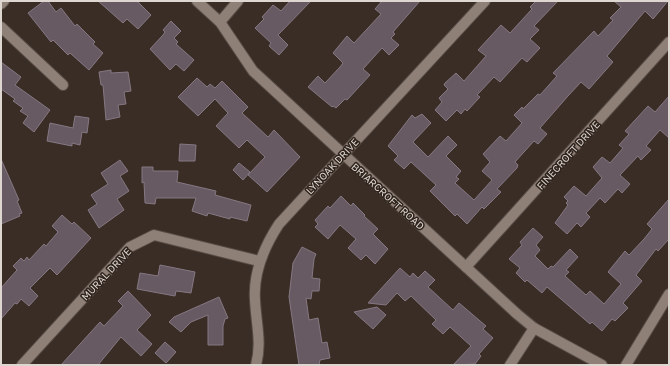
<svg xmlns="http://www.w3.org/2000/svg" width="670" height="366" font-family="'Golos Text',sans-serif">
<rect width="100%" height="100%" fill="#3a2d26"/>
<g fill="#675a63" stroke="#857882">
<path d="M 44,1 L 48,1 L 56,12 L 61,8 L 75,26 L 77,24 L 95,42 L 93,44 L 103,53 L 89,70 L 70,53 L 68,55 L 53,40 L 51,42 L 28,13 Z"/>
<path d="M 98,1 L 137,1 L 151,15 L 138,29 L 127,19 L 123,23 Z"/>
<path d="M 290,1 L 311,1 L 278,35 L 288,45 L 279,55 L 269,46 L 271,43 L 255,28 L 264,19 L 262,17 L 273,5 L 281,11 Z"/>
<path d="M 382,1 L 420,1 L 393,32 L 395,34 L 391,38 L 399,45 L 389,55 L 382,48 L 363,69 L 370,75 L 347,100 L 345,99 L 336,108 L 333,106 L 332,107 L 308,87 L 318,76 L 325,83 L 340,67 L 343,63 L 333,53 L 347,36 L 354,43 L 381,14 L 375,9 Z"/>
<path d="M 536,1 L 558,1 L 534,26 L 539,30 L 530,39 L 540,48 L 527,62 L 522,58 L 500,82 L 494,77 L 477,95 L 480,97 L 467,111 L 465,109 L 461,114 L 457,110 L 446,121 L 435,110 L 442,102 L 439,98 L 448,89 L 444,85 L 445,83 L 456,73 L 464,81 L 486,56 L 478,50 L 501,25 L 510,33 L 532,9 L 530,7 Z"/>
<path d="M 614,1 L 668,1 L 653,19 L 645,11 L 607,56 L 613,62 L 589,89 L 581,82 L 568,96 L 540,128 L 547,134 L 538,144 L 534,141 L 515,162 L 518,165 L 517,168 L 497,189 L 501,192 L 484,209 L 482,207 L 467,224 L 457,214 L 455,216 L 430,191 L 436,185 L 411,162 L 404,169 L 394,160 L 398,156 L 388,146 L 412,115 L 415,118 L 422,114 L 431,123 L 413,142 L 428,157 L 448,136 L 457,145 L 446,156 L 461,171 L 456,177 L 459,179 L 455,183 L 474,200 L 492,180 L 482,171 L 490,162 L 483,154 L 500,136 L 506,141 L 522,123 L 514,115 L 522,107 L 523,109 L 538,94 L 540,95 L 557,76 L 553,73 L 594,31 L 598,36 L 613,20 L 610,18 L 621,7 Z"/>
<path d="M 171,21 L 181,31 L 174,38 L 178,42 L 176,44 L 194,60 L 184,71 L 176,64 L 170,70 L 150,49 L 163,35 L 165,32 L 163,30 Z"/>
<path d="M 1,62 L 21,77 L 15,85 L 50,110 L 34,132 L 23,123 L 28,116 L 20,111 L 23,108 L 13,101 L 15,99 L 1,89 Z"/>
<path d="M 111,70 L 111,73 L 128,72 L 131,91 L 124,92 L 126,104 L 118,105 L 120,117 L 106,120 L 103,85 L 101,85 L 99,72 Z"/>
<path d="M 197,78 L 207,87 L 210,84 L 215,88 L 222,81 L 248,107 L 242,113 L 268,137 L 274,130 L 300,157 L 267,192 L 248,175 L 265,157 L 247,140 L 239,148 L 216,126 L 228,113 L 215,99 L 198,116 L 178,97 Z"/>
<path d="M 669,96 L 669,138 L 660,130 L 646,146 L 651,150 L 641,160 L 638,156 L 620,175 L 630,184 L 622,193 L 618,189 L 605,203 L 600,198 L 586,213 L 590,217 L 581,227 L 577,223 L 567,234 L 555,223 L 568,205 L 566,203 L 568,201 L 564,197 L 574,186 L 586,196 L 602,178 L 593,167 L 602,157 L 610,163 L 623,148 L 619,145 L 629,134 L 625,131 L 648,106 L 655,112 Z"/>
<path d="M 75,116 L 89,118 L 87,133 L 82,132 L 80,145 L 72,143 L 72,146 L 47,141 L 50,123 L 73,128 Z"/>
<path d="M 180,144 L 196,145 L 195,161 L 179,161 Z"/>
<path d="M 1,159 L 19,200 L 17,201 L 22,213 L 19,214 L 20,216 L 1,224 Z"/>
<path d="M 120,160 L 128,171 L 120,176 L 129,191 L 117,199 L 124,210 L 99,228 L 88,210 L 97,204 L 91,195 L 108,184 L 101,173 Z"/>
<path d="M 239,163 L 250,172 L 243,180 L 233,170 Z"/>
<path d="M 142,167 L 153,167 L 153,171 L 178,171 L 177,182 L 216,191 L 215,195 L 251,205 L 247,221 L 230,217 L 230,219 L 208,213 L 207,216 L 192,211 L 196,198 L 156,198 L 155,204 L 145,203 L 144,182 L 142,183 Z"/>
<path d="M 341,196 L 351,206 L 353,203 L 365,215 L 364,216 L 378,229 L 373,234 L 388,249 L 375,264 L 366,255 L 361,260 L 348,248 L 356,239 L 340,225 L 328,239 L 315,227 L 318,224 L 315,220 L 328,206 L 330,208 Z"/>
<path d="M 669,199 L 669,239 L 658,251 L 656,249 L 636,275 L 642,281 L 623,303 L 628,308 L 615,321 L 612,319 L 602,331 L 592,322 L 590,324 L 547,287 L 542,293 L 527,280 L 525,282 L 516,273 L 520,268 L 509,259 L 522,245 L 520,242 L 533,228 L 543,237 L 536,245 L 540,250 L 535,256 L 548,269 L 551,266 L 553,267 L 570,249 L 578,257 L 566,270 L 569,272 L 565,276 L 586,295 L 590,291 L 604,304 L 621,284 L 608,272 L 625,251 L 629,255 L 644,239 L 652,229 L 647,224 Z"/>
<path d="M 62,215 L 72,224 L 74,222 L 91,238 L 57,275 L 50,268 L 30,288 L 38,296 L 29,306 L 21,299 L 17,304 L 15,303 L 1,319 L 1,288 L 17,270 L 13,266 L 21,258 L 24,261 L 27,257 L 29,260 L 44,244 L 46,246 L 58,232 L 52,226 Z"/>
<path d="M 302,247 L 316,254 L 314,259 L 312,278 L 320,279 L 319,291 L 312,291 L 311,299 L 306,298 L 309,320 L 318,318 L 322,343 L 327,342 L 330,358 L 320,360 L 319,365 L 299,365 L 289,297 L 293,263 Z"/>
<path d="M 160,265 L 195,272 L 191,293 L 176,291 L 175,296 L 137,289 L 140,273 L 158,276 Z"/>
<path d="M 400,268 L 410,277 L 413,273 L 418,278 L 425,271 L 435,280 L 428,287 L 453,310 L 459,303 L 486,326 L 483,329 L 493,338 L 479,354 L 481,356 L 475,364 L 453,365 L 471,346 L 450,327 L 443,334 L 432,324 L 436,320 L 411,296 L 405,301 L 397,293 L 386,305 L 368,303 Z"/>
<path d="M 128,291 L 151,315 L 137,330 L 152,344 L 141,356 L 121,337 L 98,365 L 61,365 L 100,322 L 104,326 L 123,306 L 118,301 Z"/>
<path d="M 219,297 L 228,318 L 225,319 L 223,326 L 223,345 L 208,345 L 208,315 L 191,322 L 181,332 L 169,322 L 174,317 Z"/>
<path d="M 377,307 L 386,315 L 373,329 L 354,312 Z"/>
<path d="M 165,342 L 176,352 L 166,363 L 155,353 Z"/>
</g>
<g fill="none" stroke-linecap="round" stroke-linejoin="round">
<defs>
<g id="street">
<path d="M 197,1 L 220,22 L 253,71 L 517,314 L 534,328 L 602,365"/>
<path d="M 1,4 L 4,1"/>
<path d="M 220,22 L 238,1"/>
<path d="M 1,27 L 63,85"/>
<path d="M 466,267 L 669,42"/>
<path d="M 22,365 L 130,247 L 154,235 L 259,261"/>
<path d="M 256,365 C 262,343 256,323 255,300 C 253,272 264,247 279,224 L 485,1"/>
<path d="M 510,365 L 534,328"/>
<path d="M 626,365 L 669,294"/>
</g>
</defs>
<use href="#street" stroke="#564c45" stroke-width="12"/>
<use href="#street" stroke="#8e7f77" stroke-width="10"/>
</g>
<g text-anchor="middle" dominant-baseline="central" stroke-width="3" stroke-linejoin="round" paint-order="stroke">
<g font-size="10" fill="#ded6d1" stroke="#2f241c">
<text transform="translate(568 155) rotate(-48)">FINECROFT DRIVE</text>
<text transform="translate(332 166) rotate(-47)">LYNOAK DRIVE</text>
<text transform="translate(388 196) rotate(42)">BRIARCROFT ROAD</text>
<text transform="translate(106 274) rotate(-47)">MURAL DRIVE</text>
</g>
</g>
<rect width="670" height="366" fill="none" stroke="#ded6d1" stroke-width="4"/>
</svg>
